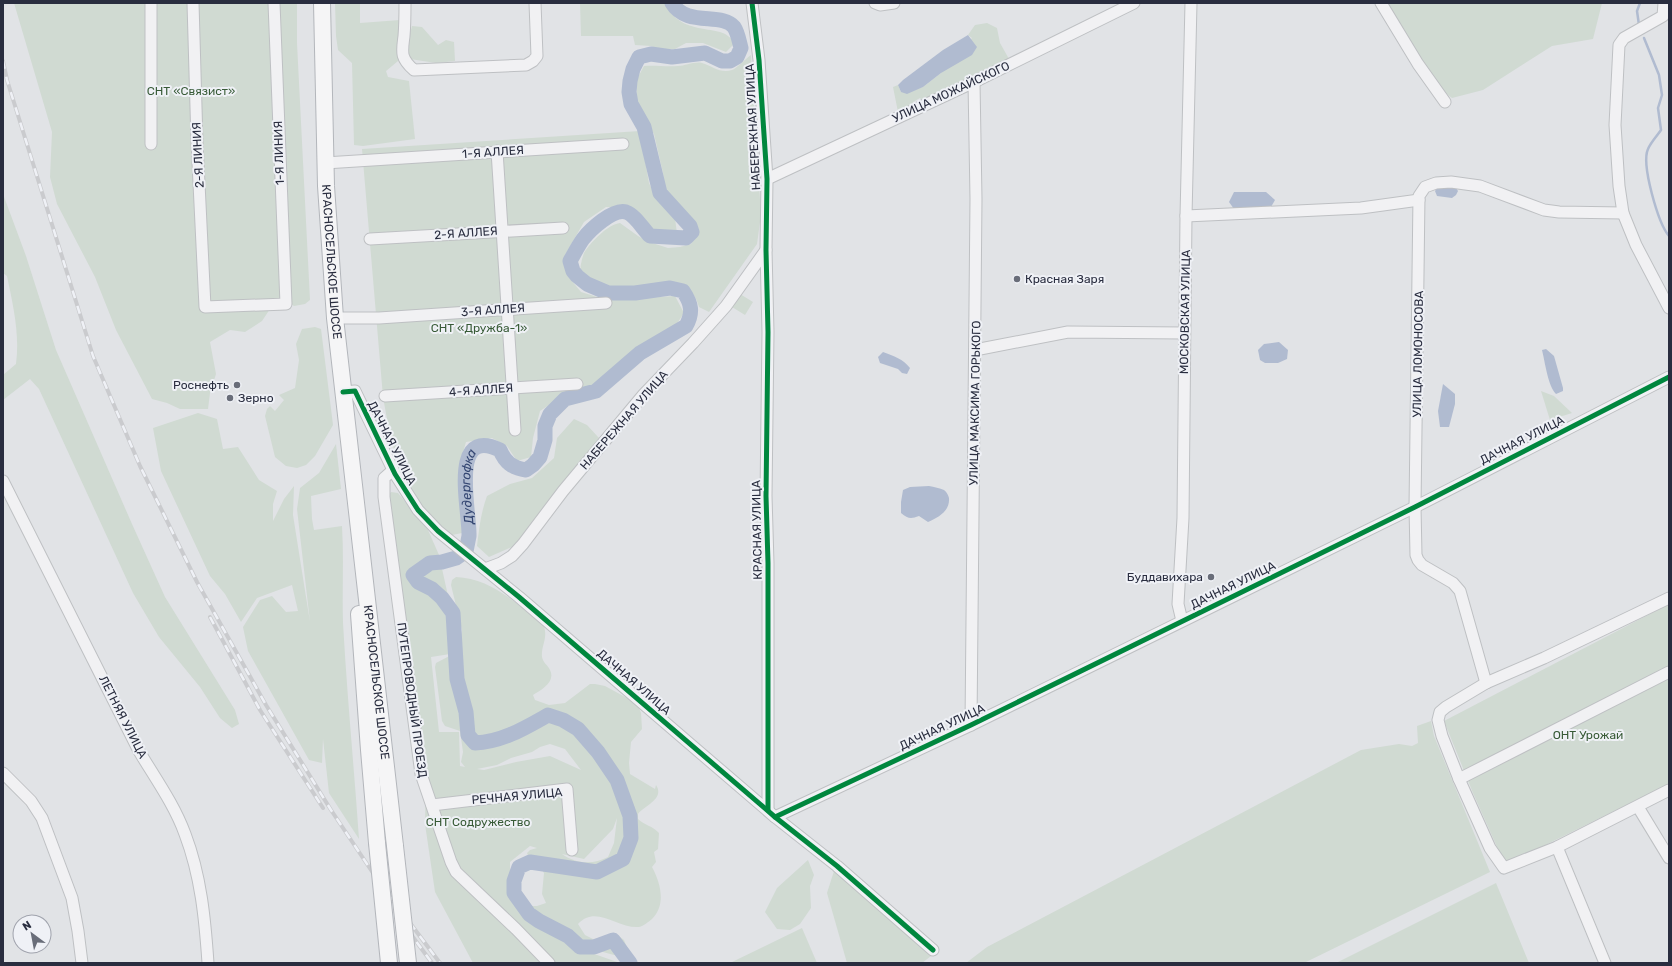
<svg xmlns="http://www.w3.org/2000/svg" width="1672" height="966" font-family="Rubik,sans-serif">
<rect width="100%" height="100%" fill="#e1e3e6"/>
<g fill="#d0dad2" fill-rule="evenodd">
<path d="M 14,3 L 297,3 L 297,43 L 310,300 L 305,304 L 294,306 L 287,301 L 270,309 L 262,321 L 245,332 L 230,330 L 210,342 L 216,374 L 210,393 L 208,409 L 180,409 L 167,403 L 152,399 L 116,330 L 95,277 L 57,204 L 50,177 L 52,132 Z"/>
<path d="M 335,3 L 360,3 L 360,23 L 400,20 L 398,61 L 386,71 L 388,77 L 409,81 L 415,139 L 363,146 L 354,145 L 352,63 L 338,50 L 336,36 Z"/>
<path d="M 580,3 L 665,3 C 682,41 726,20 734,44 L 726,52 L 703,43 L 686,43 L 675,49 L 661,50 L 651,46 L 635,45 L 633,36 L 581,36 Z"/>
<path d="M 1388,3 L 1602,3 L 1593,39 L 1552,46 L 1483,90 L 1452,98 L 1437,87 Z"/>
<path d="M 987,23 L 997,28 L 1000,43 L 1009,59 L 923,102 L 920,98 L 913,102 L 915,105 L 898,112 L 893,87 L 898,85 L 901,92 L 923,87 L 941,73 L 972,38 L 968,35 L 975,25 Z"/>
<path d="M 412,26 L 422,27 L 438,45 L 446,40 L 454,42 L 455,61 L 436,63 L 410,59 L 406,48 Z"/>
<path d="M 751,55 L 761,215 L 757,244 L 709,312 L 699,307 C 696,297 693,292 684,286 C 663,274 644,291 623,291 C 607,291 593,284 580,276 C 580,268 581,261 584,253 C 590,243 608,224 620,223 L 638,236 L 649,242 L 668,248 L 680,247 L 691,244 L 695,237 L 695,229 L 683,211 L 672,203 L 665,191 L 663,173 L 654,134 L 636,104 L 637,79 L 644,66 C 655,65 666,67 678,66 C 685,66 695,61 702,63 C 712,66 721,74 732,70 C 736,69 745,59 751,55 Z"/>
<path d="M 640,131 L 649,183 L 656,198 L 675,218 L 677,234 L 649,229 L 628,208 L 606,207 L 584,222 L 565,255 L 567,275 L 581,292 L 607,300 L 675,296 L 684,313 L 674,328 L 639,350 L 594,385 L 564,395 L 540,411 L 533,438 L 531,457 L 517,461 L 507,446 L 492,438 L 466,442 C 457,470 462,504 462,533 L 452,535 C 442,527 428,517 420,507 C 397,474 390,436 383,397 L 362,149 Z"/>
<path d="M 3,194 L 26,256 L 56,350 L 132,524 L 165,597 L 235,710 L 239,724 L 232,728 L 220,718 L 200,687 L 159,637 L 133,593 L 39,389 L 30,379 L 3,400 L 3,375 L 16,364 C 20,334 13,305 7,276 L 3,273 Z"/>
<path d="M 740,294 L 753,302 L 745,315 L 732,307 Z"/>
<path d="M 315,327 L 321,329 L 333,425 L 315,456 L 306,465 L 297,468 L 286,466 L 275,457 L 265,416 L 267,409 L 270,406 L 275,411 L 284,400 L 279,395 L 295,388 L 299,360 L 296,344 L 302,329 Z"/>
<path d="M 1541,391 L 1554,396 L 1572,413 L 1550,420 Z"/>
<path d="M 198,413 L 217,419 L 223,449 L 238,447 L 259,480 L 277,491 L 273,504 L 273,521 L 284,499 L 294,486 L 293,515 L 310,622 L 297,509 L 300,488 L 319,473 L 336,444 L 341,489 L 311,496 L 312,519 L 314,530 L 342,526 C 344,558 342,590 343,623 C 347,695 354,767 359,839 L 329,793 L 323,739 L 322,763 L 309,760 L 248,651 L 243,627 L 260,600 L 272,596 L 286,612 L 298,611 L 292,585 L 257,598 L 241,622 L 225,594 L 210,576 L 161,471 L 153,428 Z"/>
<path d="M 574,419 L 587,425 L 599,438 L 555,492 L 514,546 L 489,557 L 477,546 C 479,529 481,512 487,496 L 510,484 L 532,478 L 554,458 L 557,438 Z"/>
<path d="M 391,492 L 398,493 L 428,530 L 439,555 L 452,614 L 450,654 L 431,657 L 439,732 L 459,732 L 460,766 L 465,767 L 461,762 L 463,752 L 460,731 L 445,726 L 442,721 L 435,667 L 436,663 L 459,651 L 461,646 L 460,640 L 462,630 L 451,585 L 452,580 L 456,577 C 483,578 506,594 526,611 C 532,616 541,620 544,627 C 548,638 541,646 542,657 C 543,663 548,665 550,670 C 556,682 541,690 533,695 L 535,700 L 549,705 L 565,703 L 590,684 L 595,684 L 605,686 L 627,698 L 639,708 L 641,713 L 642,729 L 631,742 L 629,763 L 630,774 L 655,789 L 656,785 C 665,799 645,805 638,814 L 638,819 C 644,825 653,826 659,833 L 658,849 L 654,852 L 656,862 L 652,867 C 660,882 667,904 652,919 C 648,922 644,926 639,927 C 618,929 596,904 578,924 L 585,935 L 593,939 L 620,937 L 624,940 L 628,950 L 619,955 L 614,955 C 579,946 558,932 530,911 L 532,906 L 537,906 L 546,903 L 542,894 L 544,873 L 538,864 L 529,858 L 527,853 L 530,850 L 537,848 L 530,846 L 510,862 L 510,886 L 523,911 L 540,925 L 580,949 L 620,963 L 473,963 L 435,892 L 425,824 L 426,776 L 384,502 ZM 550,744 L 565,749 L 581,770 L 550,756 L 516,762 L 484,770 L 477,769 L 497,765 L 511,758 L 532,752 L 540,747 ZM 617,818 L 614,843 L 608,857 C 593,865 576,864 562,854 L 584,859 L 613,829 Z"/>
<path d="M 1669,604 L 1669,784 L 1505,865 L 1473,793 L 1444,721 Z"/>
<path d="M 1431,721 L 1434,736 L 1490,872 L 1304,963 L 966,963 L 987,947 L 1361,750 L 1399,744 L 1412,746 L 1418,743 L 1417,726 Z"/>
<path d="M 808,860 L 814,875 L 810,886 L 811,908 L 800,924 L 790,930 L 777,929 L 765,912 L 777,888 Z"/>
<path d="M 834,871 L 931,956 L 922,963 L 847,963 L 827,893 Z"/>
<path d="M 1496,883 L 1529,963 L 1336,963 Z"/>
<path d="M 802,928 L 817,963 L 730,963 Z"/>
</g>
<g fill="#b0bbd0">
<path d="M 968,35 L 977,47 L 972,55 L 941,73 L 923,87 L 907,94 L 901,92 L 898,85 L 903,80 L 943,50 Z"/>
<path d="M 1437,188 L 1456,188 L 1458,191 L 1456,195 L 1452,198 L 1437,196 L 1435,191 Z"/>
<path d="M 1234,192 L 1266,192 L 1275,200 L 1271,207 L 1253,210 L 1234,209 L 1229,202 Z"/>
<path d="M 1279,342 L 1288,350 L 1287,359 L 1278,363 L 1265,363 L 1260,360 L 1258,350 L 1264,344 Z"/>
<path d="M 1546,349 L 1554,356 L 1563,388 L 1563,391 L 1556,394 C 1548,386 1545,362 1542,350 Z"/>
<path d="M 883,352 C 894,356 903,359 910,368 L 907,374 L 902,373 L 898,369 L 880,363 L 878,357 Z"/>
<path d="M 1443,384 L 1455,394 L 1455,404 L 1449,427 L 1440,427 L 1438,411 Z"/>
<path d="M 929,486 C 934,487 940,488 944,490 C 947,492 948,495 949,498 C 950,511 939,517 928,522 L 919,516 C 911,519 908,519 901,513 L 901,502 L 903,490 L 910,487 Z"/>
</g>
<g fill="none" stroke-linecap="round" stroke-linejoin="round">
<g stroke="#b0bbd0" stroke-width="2.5">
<path d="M 1639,25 L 1637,11 L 1640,3"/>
<path d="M 1644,38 L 1659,75 L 1662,95 L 1658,108 L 1661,130 C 1657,136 1651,142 1648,149 C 1641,164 1658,223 1669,236"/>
</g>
<path stroke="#b0bbd0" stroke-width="15" id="s1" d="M 630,963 L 613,940 L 594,947 L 580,947 L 568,936 L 539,921 L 529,914 L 514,893 L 514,881 L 519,867 L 530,862 L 597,872 L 623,859 L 631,838 L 630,816 L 617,780 L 598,752 L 578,729 L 563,720 L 548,715 C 525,728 502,742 475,743 L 468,735 L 466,712 L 457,679 L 453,613 L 442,598 L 432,589 L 418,582 L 413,575 L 430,563 L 442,562 L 456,558 L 466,551 C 467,547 468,541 469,536 C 470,511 448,425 500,450 C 505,462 512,468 526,470 L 533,465 L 540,457 L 545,440 L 545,426 L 550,414 L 565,399 L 596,391 L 640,353 L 686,326 C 693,313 692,304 683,291 L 670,288 L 635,293 L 608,293 L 587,284 L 577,276 L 573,271 L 570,261 C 574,254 578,246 583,239 C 590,230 613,208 626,212 C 635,215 643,229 650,236 L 686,238 L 692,232 L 690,226 L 660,193 L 644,127 L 631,104 L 629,92 L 630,81 L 633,69 L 639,57 L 651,54 L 672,57 L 705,53 L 722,61 L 730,61 L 737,57 L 741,48 C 739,41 738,33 734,27 C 722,12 686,27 672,3"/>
<defs>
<g id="minor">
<path d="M 151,3 L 151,144"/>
<path d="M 193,3 L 197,142 L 205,307 L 286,304 L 274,3"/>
<path d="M 405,3 C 405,14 405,25 404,36 C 402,52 400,58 414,70 L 526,65 L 533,61 L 537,56 L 535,3"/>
<path d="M 752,3 L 759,60 L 767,179 L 766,250 L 768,332 L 766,496 L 768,563 L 768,810"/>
<path d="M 875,3 L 880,5 L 894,3"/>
<path d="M 1381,3 L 1418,64 L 1445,102"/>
<path d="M 1664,3 L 1663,16 L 1624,38 L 1619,45 L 1615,125 L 1619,186 L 1623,213 L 1636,245 L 1669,308"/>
<path d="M 497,151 L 515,430"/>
<path d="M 325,163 L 623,144"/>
<path d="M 767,179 L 974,82 L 1134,3"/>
<path d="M 1186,216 L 1361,208 L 1419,200"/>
<path d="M 370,239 L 563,228"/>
<path d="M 335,318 L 379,318 L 606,303"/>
<path d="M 975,350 L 1068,332 L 1184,333"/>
<path d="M 343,392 L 355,391 L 395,474 L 418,510 L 438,531 L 519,597 L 775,817 L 837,866 L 933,950"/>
<path d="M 385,396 L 577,384"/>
<path d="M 393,470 L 384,478 L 384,497 L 421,774 L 451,862 L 456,872 L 516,929 L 549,963"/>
<path d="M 3,481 L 139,751 C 155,778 174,804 185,834 C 201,876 205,919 208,963"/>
<path d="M 485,569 L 501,563 L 512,556 L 523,544 L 563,491 L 644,394 L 693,343 L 726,306 L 766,250"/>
<path d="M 1669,598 L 1544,658 L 1486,683 L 1446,707 L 1440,712 L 1438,720 L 1442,736 L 1459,779 L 1490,848 L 1504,868 L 1557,847 L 1669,790"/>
<path d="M 1182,621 L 1178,604 L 1183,518 L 1186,216 L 1191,3"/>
<path d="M 1486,683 L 1460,591 L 1453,583 L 1422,565 L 1418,560 L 1416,555 L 1415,507 L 1419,196 L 1425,187 L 1436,183 L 1451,182 L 1480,186 L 1544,210 L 1559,212 L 1623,213"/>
<path d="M 971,725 L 976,199 L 974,82"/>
<path d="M 3,773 L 31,801 L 42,818 L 72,898 L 78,931 L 82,963"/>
<path d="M 1459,779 L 1669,672"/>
<path d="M 432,805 L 567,789 L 572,850"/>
<path d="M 1638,807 L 1669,858"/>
<path d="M 775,817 L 971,725 L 1415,507 L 1669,377"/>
<path d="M 1557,847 L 1605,963"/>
</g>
<g id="highway">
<path id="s2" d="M 322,3 L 326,186 L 335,318 L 395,846"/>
<path d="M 359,614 L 369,750 L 377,843"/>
</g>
</defs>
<use href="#minor" stroke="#bec0c3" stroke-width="13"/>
<use href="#highway" stroke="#b3b6bb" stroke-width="18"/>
<use href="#minor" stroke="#f1f1f3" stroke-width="11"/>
<use href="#highway" stroke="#f5f5f6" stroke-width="16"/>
<defs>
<g id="rail">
<path d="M 3,61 L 7,80 L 93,356 L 140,466 L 197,582 L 266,705 L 331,810 L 377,879 L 440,963"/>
<path d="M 210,617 L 260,710 L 323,808"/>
<path d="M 407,929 L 432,963"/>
</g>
</defs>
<use href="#rail" stroke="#cacbce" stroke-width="4"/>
<use href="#rail" stroke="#eff1f6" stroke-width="2.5" stroke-dasharray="8" stroke-linecap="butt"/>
<defs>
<g id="highway-bridge">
<path d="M 377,843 L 389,963"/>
<path d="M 395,846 L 408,963"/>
</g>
</defs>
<use href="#highway-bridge" stroke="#b3b6bb" stroke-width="18" stroke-linecap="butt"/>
<use href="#highway-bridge" stroke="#f5f5f6" stroke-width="16"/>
<defs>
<g id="cycleway">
<path d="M 752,3 L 759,60 L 767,179 L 766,250 L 768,332 L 766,496 L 768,563 L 768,810"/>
<path d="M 343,392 L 355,391 L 395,474 L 418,510 L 438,531 L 519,597 L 775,817 L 837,866 L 933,950"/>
<path d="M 775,817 L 971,725 L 1415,507 L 1669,377"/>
</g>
</defs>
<use href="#cycleway" stroke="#eff1f6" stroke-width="8"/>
<use href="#cycleway" stroke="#00873e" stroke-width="5"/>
</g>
<g fill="#696d79" stroke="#eff1f6" stroke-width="1.5">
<circle cx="1017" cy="279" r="4"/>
<circle cx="237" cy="385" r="4"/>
<circle cx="230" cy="398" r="4"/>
<circle cx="1211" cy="577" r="4"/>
</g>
<g text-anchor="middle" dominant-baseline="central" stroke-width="4" stroke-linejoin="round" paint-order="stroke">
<g font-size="12" fill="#375a36" stroke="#eff1f6">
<text x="191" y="91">СНТ «Связист»</text>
<text x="479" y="328">СНТ «Дружба-1»</text>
<text x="1588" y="735">ОНТ Урожай</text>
<text x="478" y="822">СНТ Содружество</text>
</g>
<g font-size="12" fill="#292d3f" stroke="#eff1f6">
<text transform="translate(951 92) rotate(-25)">УЛИЦА МОЖАЙСКОГО</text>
<text transform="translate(753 127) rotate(-93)">НАБЕРЕЖНАЯ УЛИЦА</text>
<text transform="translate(493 152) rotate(-4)">1-Я АЛЛЕЯ</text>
<text transform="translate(279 153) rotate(-92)">1-Я ЛИНИЯ</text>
<text transform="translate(198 155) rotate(-93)">2-Я ЛИНИЯ</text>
<text transform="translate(466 233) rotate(-4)">2-Я АЛЛЕЯ</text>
<text stroke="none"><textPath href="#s2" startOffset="259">КРАСНОСЕЛЬСКОЕ ШОССЕ</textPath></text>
<text transform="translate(493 310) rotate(-4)">3-Я АЛЛЕЯ</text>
<text transform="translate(1185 312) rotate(-89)">МОСКОВСКАЯ УЛИЦА</text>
<text transform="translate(1418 354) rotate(-89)">УЛИЦА ЛОМОНОСОВА</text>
<text transform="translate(481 390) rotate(-4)">4-Я АЛЛЕЯ</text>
<text transform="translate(975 403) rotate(-89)">УЛИЦА МАКСИМА ГОРЬКОГО</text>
<text transform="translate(624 420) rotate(-49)">НАБЕРЕЖНАЯ УЛИЦА</text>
<text transform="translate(1522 440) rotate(-27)">ДАЧНАЯ УЛИЦА</text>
<text transform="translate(392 443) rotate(63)">ДАЧНАЯ УЛИЦА</text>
<text transform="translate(757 530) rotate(-91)">КРАСНАЯ УЛИЦА</text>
<text transform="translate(1233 585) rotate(-26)">ДАЧНАЯ УЛИЦА</text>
<text transform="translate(634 682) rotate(41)">ДАЧНАЯ УЛИЦА</text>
<text stroke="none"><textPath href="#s2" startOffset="682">КРАСНОСЕЛЬСКОЕ ШОССЕ</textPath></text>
<text transform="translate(412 700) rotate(82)">ПУТЕПРОВОДНЫЙ ПРОЕЗД</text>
<text transform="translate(123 717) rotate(63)">ЛЕТНЯЯ УЛИЦА</text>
<text transform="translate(942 727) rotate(-25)">ДАЧНАЯ УЛИЦА</text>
<text transform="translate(517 796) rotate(-5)">РЕЧНАЯ УЛИЦА</text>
</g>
<g font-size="12" fill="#292d3f" stroke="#eff1f6" text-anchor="start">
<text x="1025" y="279">Красная Заря</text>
<text x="229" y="385" text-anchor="end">Роснефть</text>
<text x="238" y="398">Зерно</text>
<text x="1203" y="577" text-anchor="end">Буддавихара</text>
</g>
<g font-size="13" font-style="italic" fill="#344672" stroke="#eff1f6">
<text stroke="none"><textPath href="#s1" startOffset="860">Дудергофка</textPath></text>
</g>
</g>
<rect width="1672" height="966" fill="none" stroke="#292d3f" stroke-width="8"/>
<g transform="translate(32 934) rotate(328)"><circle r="19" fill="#eff1f6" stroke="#a0a3ad"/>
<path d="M0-3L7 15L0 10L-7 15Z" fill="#696d79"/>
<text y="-6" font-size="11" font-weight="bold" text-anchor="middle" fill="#292d3f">N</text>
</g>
</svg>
